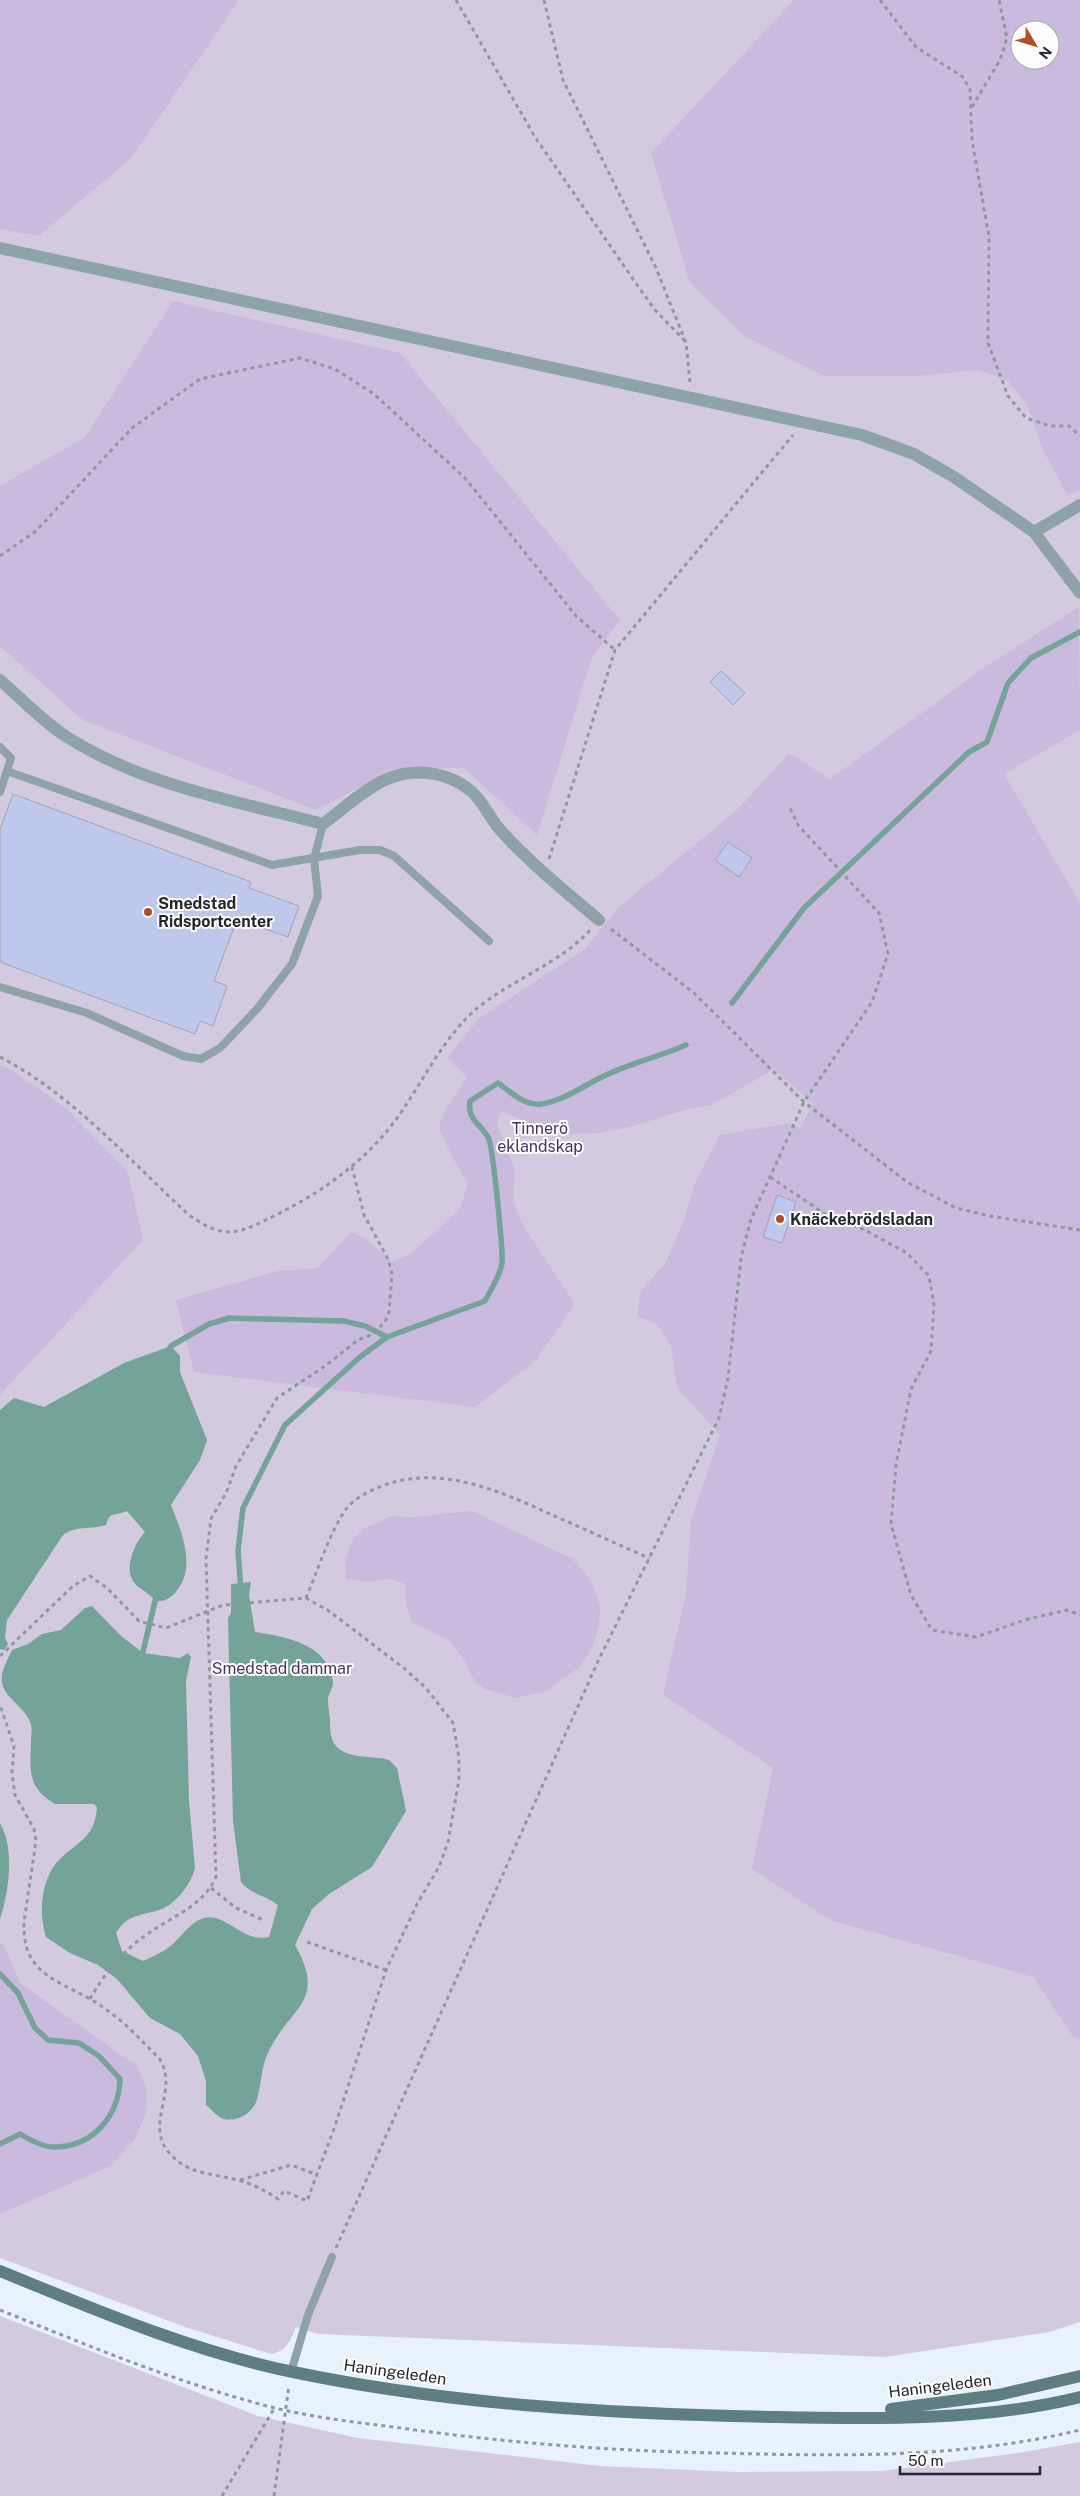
<svg xmlns="http://www.w3.org/2000/svg" width="1080" height="2496" font-family="'Public Sans',sans-serif">
<rect width="100%" height="100%" fill="#e7f2fc"/>
<g fill="#d3cae0" fill-rule="evenodd">
<path d="M 0,0 L 1080,0 L 1080,2322 L 1049,2332 L 885,2357 L 318,2334 L 296,2327 C 290,2341 287,2351 271,2354 L 188,2328 L 0,2258 ZM 1020,30 L 1050,30 L 1050,60 L 1020,60 Z"/>
<path d="M 0,2316 L 258,2416 L 358,2438 L 600,2466 L 736,2472 L 882,2471 L 1018,2453 L 1080,2442 L 1080,2496 L 0,2496 Z"/>
</g>
<g fill="#cabade" fill-rule="evenodd">
<path d="M 0,0 L 239,0 L 132,157 L 39,236 L 0,229 Z"/>
<path d="M 794,0 L 1080,0 L 1080,489 L 1068,496 L 1043,450 L 1027,405 L 1008,381 L 979,370 L 917,376 L 825,376 L 743,335 L 690,283 L 651,153 ZM 1020,30 L 1050,30 L 1050,60 L 1020,60 Z"/>
<path d="M 173,301 L 400,353 L 620,620 L 592,657 L 537,835 L 464,768 L 394,769 L 316,810 L 83,720 L 0,646 L 0,486 L 85,437 Z"/>
<path d="M 1079,607 L 1080,730 L 1004,774 L 1080,903 L 1080,2040 L 1074,2038 L 1033,1977 L 830,1920 L 752,1869 L 773,1768 L 663,1695 L 686,1593 L 691,1521 L 720,1435 L 677,1388 L 671,1346 L 657,1324 L 638,1317 L 640,1292 L 665,1264 L 684,1220 L 695,1183 L 720,1135 L 789,1123 L 800,1128 L 813,1104 L 774,1069 L 712,1105 L 685,1110 L 633,1126 L 598,1133 L 557,1134 L 501,1111 L 497,1124 L 515,1171 L 513,1201 L 524,1227 L 575,1304 L 536,1360 L 475,1407 L 194,1372 L 176,1300 L 278,1271 L 318,1268 L 351,1232 C 368,1238 378,1251 392,1261 L 411,1254 L 460,1209 L 468,1183 L 451,1155 L 439,1127 L 444,1112 L 467,1077 L 447,1058 L 478,1019 L 585,949 L 618,908 L 738,809 L 789,753 L 830,779 L 988,665 Z"/>
<path d="M 0,1065 L 12,1070 L 67,1109 L 128,1172 L 143,1240 L 0,1395 Z"/>
<path d="M 472,1511 L 573,1559 L 591,1580 L 600,1605 L 599,1625 L 592,1648 L 579,1668 L 544,1692 L 516,1698 L 485,1689 L 473,1679 L 464,1660 L 450,1641 L 412,1622 L 406,1604 L 405,1584 L 390,1579 L 369,1582 L 346,1579 L 345,1560 L 353,1539 L 365,1528 L 392,1516 L 414,1517 Z"/>
<path d="M 3,1943 L 20,1983 L 138,2067 L 147,2090 L 146,2113 L 135,2139 L 110,2166 L 0,2214 L 0,1944 Z"/>
</g>
<g fill="#74a398">
<path d="M 171,1346 L 180,1356 L 180,1372 L 207,1440 L 200,1460 L 171,1505 C 181,1530 196,1565 178,1589 C 174,1595 167,1601 160,1601 C 155,1601 151,1596 147,1593 C 142,1589 136,1586 133,1581 C 124,1567 135,1542 145,1532 L 127,1511 C 116,1516 109,1511 106,1525 C 90,1530 77,1525 63,1535 L 7,1620 L 5,1638 L 8,1644 L 4,1650 L 0,1649 L 0,1410 L 14,1398 L 44,1407 L 124,1363 Z"/>
<path d="M 251,1582 L 249,1595 L 255,1632 C 286,1637 327,1643 333,1681 C 334,1688 328,1693 328,1700 C 328,1706 329,1712 330,1719 C 330,1727 330,1738 335,1745 C 347,1760 373,1755 389,1760 L 397,1768 L 406,1811 L 372,1867 L 329,1894 L 312,1909 L 295,1945 C 328,2003 289,2007 268,2053 C 260,2069 262,2086 256,2102 C 251,2115 234,2123 221,2118 C 216,2115 211,2109 206,2105 L 206,2081 L 198,2056 L 180,2034 L 150,2018 L 117,1979 L 98,1965 L 70,1953 L 46,1937 C 38,1912 41,1876 61,1858 C 80,1840 95,1837 97,1807 L 94,1804 L 55,1804 C 27,1787 30,1771 31,1741 C 31,1735 33,1728 30,1722 C 25,1707 4,1698 2,1682 C 0,1671 8,1660 12,1650 L 28,1644 L 42,1634 L 61,1630 L 85,1608 L 92,1606 L 121,1636 L 143,1653 L 180,1658 L 188,1653 L 191,1657 L 186,1681 L 189,1801 L 195,1868 C 191,1885 174,1907 156,1911 C 138,1916 127,1915 116,1933 L 122,1951 L 143,1961 C 151,1957 161,1953 168,1948 C 180,1940 189,1922 204,1918 C 226,1912 242,1943 269,1937 L 278,1905 C 266,1895 251,1895 241,1882 L 233,1821 L 228,1618 L 231,1613 L 231,1584 Z"/>
<path d="M 0,1823 C 15,1849 9,1891 0,1919 Z"/>
</g>
<g fill="none" stroke-linecap="round" stroke-linejoin="round">
<g stroke="#74a398" stroke-width="5.5">
<path d="M 732,1003 L 804,908 L 969,752 L 987,742 L 1008,683 L 1031,658 L 1080,632"/>
<path d="M 168,1352 L 171,1346 L 209,1324 L 229,1318 L 344,1321 L 365,1326 L 387,1337"/>
<path d="M 241,1590 L 238,1551 L 243,1508 L 285,1425 L 360,1357 L 387,1337 L 485,1301 C 491,1289 500,1276 502,1263 C 503,1250 493,1145 488,1137 C 480,1123 467,1120 470,1101 L 498,1083 C 511,1092 524,1106 541,1104 C 564,1101 584,1085 604,1076 C 630,1063 659,1057 686,1045"/>
<path d="M 141,1660 L 157,1593"/>
<path d="M 0,1974 L 18,1993 L 35,2028 L 48,2040 L 79,2043 L 99,2056 L 120,2079 C 119,2115 94,2146 56,2147 C 44,2148 30,2140 20,2134 L 0,2144"/>
</g>
</g>
<g fill="#bec8ed" stroke="#a0a3af">
<path d="M 721,671 L 745,693 L 733,705 L 710,682 Z"/>
<path d="M 13,794 L 251,882 L 249,888 L 299,906 L 288,937 L 237,919 L 214,981 L 227,986 L 213,1026 L 200,1021 L 195,1034 L 0,962 L 0,829 Z"/>
<path d="M 728,842 L 752,858 L 739,877 L 715,860 Z"/>
<path d="M 777,1195 L 796,1202 L 782,1243 L 763,1237 Z"/>
</g>
<g fill="none" stroke-linecap="round" stroke-linejoin="round">
<g stroke="#90989f" stroke-width="3" stroke-dasharray="4 4" stroke-linecap="butt">
<path d="M 456,0 L 535,137 L 642,292 L 655,310 L 685,341"/>
<path d="M 544,0 L 563,80 L 656,268 L 686,343 L 690,383"/>
<path d="M 880,0 L 916,47 L 963,77 L 970,90 L 972,140 L 989,237 L 988,343 L 1008,396 L 1026,418 L 1050,426 L 1069,426 L 1080,436"/>
<path d="M 972,107 L 1000,60 L 1007,38 L 999,0"/>
<path d="M 0,556 L 36,531 L 132,428 L 200,379 L 300,358 L 335,369 L 374,394 L 465,478 L 576,616 L 615,650"/>
<path d="M 549,859 L 615,650 L 793,435"/>
<path d="M 611,929 L 694,993 L 804,1102 L 907,1182 L 956,1208 L 990,1216 L 1080,1230"/>
<path d="M 0,1057 C 73,1095 129,1160 189,1215 C 227,1242 239,1233 278,1214 C 327,1189 371,1157 402,1111 C 425,1077 444,1038 475,1010 C 509,981 561,963 590,930"/>
<path d="M 770,1177 L 828,1216 L 859,1227 L 907,1253 L 929,1276 L 934,1305 L 931,1351 L 911,1389 L 896,1465 L 891,1524 L 911,1595 L 932,1630 L 976,1637 L 1028,1619 L 1067,1610 L 1080,1615"/>
<path d="M 306,1598 C 316,1575 332,1526 347,1508 C 355,1498 369,1491 382,1486 C 442,1463 504,1493 559,1518 C 589,1531 619,1545 649,1558"/>
<path d="M 0,1656 L 73,1586 L 90,1576 L 107,1588 L 139,1621 L 166,1628 L 223,1605 L 306,1598 L 329,1611 L 405,1669 L 426,1688 L 453,1723 L 459,1758 L 459,1779 L 448,1842 L 439,1867 L 418,1902 L 386,1970 L 335,2126 L 307,2201 L 284,2191 L 278,2199 C 266,2191 254,2185 241,2181 C 215,2173 191,2176 171,2155 C 143,2126 178,2093 161,2061 C 157,2055 150,2050 145,2044 C 129,2027 111,2011 90,1999 C 53,1978 22,1972 24,1922 L 36,1841 L 34,1829 L 15,1795 L 12,1773 L 14,1746 L 0,1705"/>
<path d="M 211,1888 L 236,1908 L 263,1920"/>
<path d="M 307,1942 L 386,1970"/>
<path d="M 90,1999 C 104,1974 124,1949 149,1933 C 173,1916 203,1906 216,1877 L 206,1559 L 211,1519 L 227,1491 L 236,1466 L 277,1398 L 325,1366 L 358,1340 L 371,1335 L 385,1322 L 389,1312 L 392,1274 L 388,1259 L 364,1215 L 352,1167"/>
<path d="M 240,2180 L 291,2165 L 315,2174"/>
<path d="M 336,2248 L 599,1659 L 719,1418 L 728,1378 L 741,1258 L 751,1219 L 804,1102 L 872,1002 L 888,954 L 879,913 L 798,825 L 789,806"/>
<path d="M 0,2310 C 89,2346 178,2383 271,2407 C 315,2418 362,2423 408,2429 C 510,2443 613,2451 717,2453 C 839,2456 960,2459 1080,2430"/>
<path d="M 222,2496 L 275,2407"/>
<path d="M 274,2496 L 289,2385"/>
</g>
<g stroke="#8ea3a7" stroke-width="8">
<path d="M 0,747 L 11,758 L 0,792"/>
<path d="M 7,771 L 272,865 L 360,850 L 380,850 L 394,856 L 489,941"/>
<path d="M 0,987 L 87,1013 L 183,1056 L 201,1059 L 220,1048 L 257,1009 L 292,964 L 318,896 L 314,859 L 323,824"/>
<path d="M 291,2372 L 308,2315 L 332,2257"/>
</g>
<g stroke="#8ea3a7" stroke-width="12">
<path d="M 0,248 L 862,435 L 914,454 L 954,477 L 1034,532 L 1080,505"/>
<path d="M 1034,532 L 1080,593"/>
<path d="M 0,680 C 21,698 43,722 67,737 C 144,786 236,801 323,824 C 342,810 363,790 385,780 C 413,767 447,771 471,791 C 484,802 491,821 503,833 C 532,865 566,892 599,920"/>
</g>
<g stroke="#5f7e83" stroke-width="12">
<path d="M 0,2271 C 96,2310 191,2351 293,2372 C 451,2405 615,2414 777,2417 C 875,2419 985,2421 1080,2397"/>
<path d="M 891,2409 L 998,2395 L 1080,2376"/>
</g>
</g>
<g fill="#b44d27" stroke="#fefefe" stroke-width="2">
<circle cx="148" cy="912" r="5"/>
<circle cx="780" cy="1219" r="5"/>
</g>
<g text-anchor="middle" dominant-baseline="central" stroke-width="4" stroke-linejoin="round" paint-order="stroke">
<g font-size="16" font-weight="bold" fill="#23272a" stroke="#fefefe" text-anchor="start">
<text x="158" y="903">Smedstad<tspan x="158" dy="18">Ridsportcenter</tspan></text>
<text x="790" y="1219">Knäckebrödsladan</text>
</g>
<g font-size="16" fill="#493261" stroke="#fefefe">
<text x="540" y="1128">Tinnerö<tspan x="540" dy="18">eklandskap</tspan></text>
<text x="282" y="1668">Smedstad dammar</text>
</g>
<g font-size="16" fill="#23272a" stroke="#fefefe">
<text transform="translate(395 2372) rotate(8)">Haningeleden</text>
<text transform="translate(940 2386) rotate(-7)">Haningeleden</text>
</g>
</g>
<g transform="translate(1035 45) rotate(128)"><circle r="24" fill="#fefefe" stroke="#a6a8a9"/>
<path d="M0-4L9 19L0 12L-9 19Z" fill="#b44d27"/>
<text y="-8" font-size="14" font-weight="bold" text-anchor="middle" fill="#23272a">N</text>
</g>
<path d="M900 2466v8h140v-8" fill="none" stroke="#23272a" stroke-width="2.5"/>
<text x="908" y="2466" font-size="15" fill="#23272a" stroke="#fefefe" stroke-width="4" paint-order="stroke">50 m</text>
</svg>
